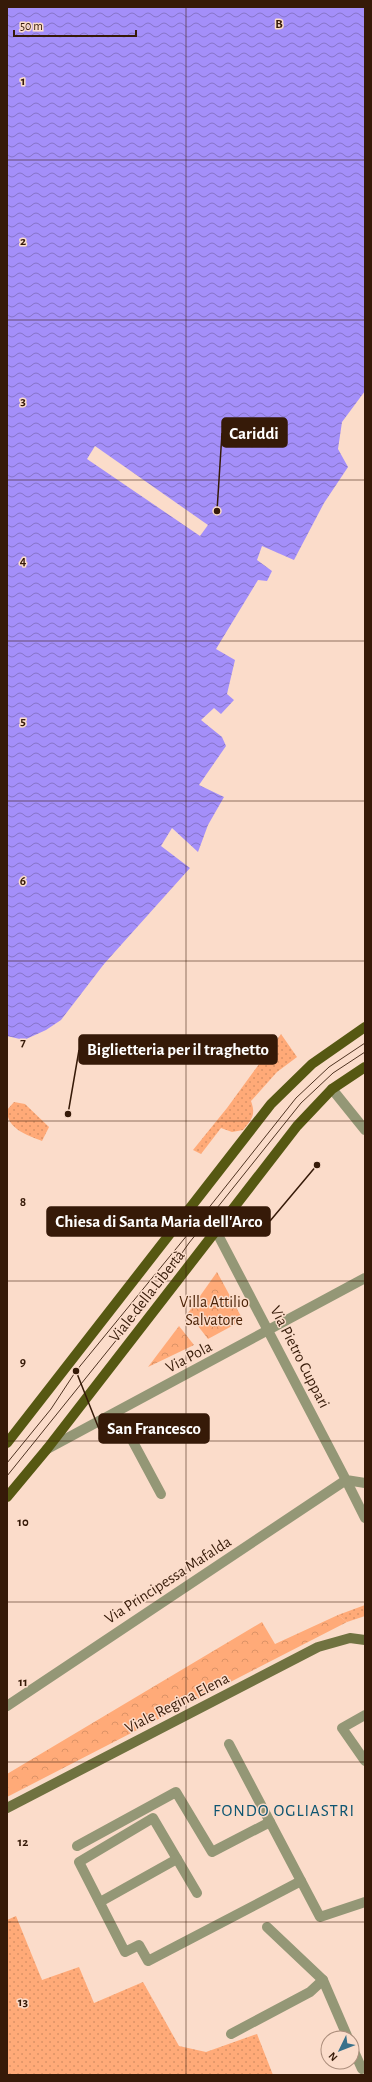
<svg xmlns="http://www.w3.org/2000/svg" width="372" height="2082" font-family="'Alegreya Sans',sans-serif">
<defs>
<pattern id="grass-dots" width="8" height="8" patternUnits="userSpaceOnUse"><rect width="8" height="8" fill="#ffaa78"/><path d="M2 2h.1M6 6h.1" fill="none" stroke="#db9266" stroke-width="1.8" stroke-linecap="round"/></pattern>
<pattern id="park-crowns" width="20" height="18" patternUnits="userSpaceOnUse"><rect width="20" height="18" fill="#ffaa78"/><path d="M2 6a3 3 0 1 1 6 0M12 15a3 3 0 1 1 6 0" fill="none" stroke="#db9266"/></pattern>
<pattern id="water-waves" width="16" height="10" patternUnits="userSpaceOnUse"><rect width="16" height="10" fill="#a48ff9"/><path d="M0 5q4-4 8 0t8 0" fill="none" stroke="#8674c8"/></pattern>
</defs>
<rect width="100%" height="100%" fill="#fbdcca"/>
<g fill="url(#grass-dots)">
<path d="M 281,1034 L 297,1057 L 277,1072 L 251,1101 C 256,1115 252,1119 243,1130 L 232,1132 L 221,1128 L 201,1154 L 193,1150 L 227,1108 Z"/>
<path d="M 14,1102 L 25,1104 L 49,1127 L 42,1141 C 27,1135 7,1129 7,1110 Z"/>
<path d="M 365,1605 L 365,1616 L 347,1622 L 338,1615 Z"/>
<path d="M 16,1916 L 42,1980 L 79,1967 L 94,2003 L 143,1982 L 179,2046 L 206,2052 L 257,2034 L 273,2075 L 7,2075 L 7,1920 Z"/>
</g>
<g fill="url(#park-crowns)">
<path d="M 217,1272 L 243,1320 L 208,1339 L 188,1313 Z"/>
<path d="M 179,1326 L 194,1345 L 148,1367 Z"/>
<path d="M 338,1615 L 347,1622 L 7,1797 L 7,1774 L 262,1622 L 275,1644 Z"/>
</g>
<path fill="url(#water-waves)" d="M 7,7 L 365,7 L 365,391 L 342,422 L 338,449 L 348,467 L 324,503 L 294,560 L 262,546 L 257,560 L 272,571 L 267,581 L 258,580 L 216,649 L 235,660 L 227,694 L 234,700 L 221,714 L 214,708 L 201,720 L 222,737 L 226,746 L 199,785 L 224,797 L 208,825 L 198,852 L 172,828 L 161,846 L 190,868 L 104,964 L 61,1020 L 46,1030 L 24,1040 L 7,1036 Z"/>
<path fill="#fbdcca" d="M 95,446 L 208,525 L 200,536 L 87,459 Z"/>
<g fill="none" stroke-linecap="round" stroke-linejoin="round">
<g stroke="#949776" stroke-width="10">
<path d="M 332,1089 L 365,1130"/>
<path d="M 216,1231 L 346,1480 L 365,1483"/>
<path d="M 117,1412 L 161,1494"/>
<path d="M 47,1449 L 365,1278"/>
<path d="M 7,1706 L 346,1480 L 365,1518"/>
<path d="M 365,1715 L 342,1728 L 365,1761"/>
<path d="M 229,1744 L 320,1917 L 365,1902"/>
<path d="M 77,1846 L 176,1792 L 212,1852 L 270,1822"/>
<path d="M 197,1893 L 153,1818 L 79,1862 L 125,1952 L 139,1945 L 148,1961 L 301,1881"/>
<path d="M 100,1902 L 177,1859"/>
<path d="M 267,1927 L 323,1980 L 348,2038"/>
<path d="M 231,2034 L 310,1992 L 323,1980"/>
<path d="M 352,2047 L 362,2069 L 365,2067"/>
</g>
<path stroke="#707240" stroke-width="10" d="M 7,1808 L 318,1647 L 350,1638 L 365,1640"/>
<g stroke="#565812" stroke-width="10">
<path d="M 7,1443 L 271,1104 L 312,1064 L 365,1027"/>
<path d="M 7,1497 L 47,1449 L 297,1126 L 332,1089 L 365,1067"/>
</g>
<g stroke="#4f3321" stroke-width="1">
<path d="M 7,1463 L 51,1409 L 76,1371 L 184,1239 L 296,1098 L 329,1067 L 365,1043"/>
<path d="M 7,1476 L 151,1297 L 189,1243 L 301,1103 L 333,1073 L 365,1052"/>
</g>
</g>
<path fill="none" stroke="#361a08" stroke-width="1" stroke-opacity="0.55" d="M 186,7 L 186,2075M 7,160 L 365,160M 7,320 L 365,320M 7,480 L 365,480M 7,641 L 365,641M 7,801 L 365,801M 7,961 L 365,961M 7,1121 L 365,1121M 7,1281 L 365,1281M 7,1441 L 365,1441M 7,1602 L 365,1602M 7,1762 L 365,1762M 7,1922 L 365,1922"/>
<g text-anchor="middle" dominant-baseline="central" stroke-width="3" stroke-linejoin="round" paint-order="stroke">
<g font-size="16" fill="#361a08" stroke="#fbdcca">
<text transform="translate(147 1296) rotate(-52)">Viale della Libertà</text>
<text transform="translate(189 1357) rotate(-28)">Via Pola</text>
<text transform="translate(300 1357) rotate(63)">Via Pietro Cuppari</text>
<text transform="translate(168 1580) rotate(-33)">Via Principessa Mafalda</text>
<text transform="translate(177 1703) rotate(-27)">Viale Regina Elena</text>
</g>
<g font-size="16" fill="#4b2206" stroke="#fbdcca">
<text x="214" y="1302">Villa Attilio<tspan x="214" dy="18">Salvatore</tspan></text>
</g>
<g font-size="17" letter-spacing="1" fill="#0d5571" stroke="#fbdcca">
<text x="284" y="1810">FONDO OGLIASTRI</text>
</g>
</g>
<g font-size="13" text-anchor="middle" font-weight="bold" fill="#361a08" stroke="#fbdcca" stroke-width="3" stroke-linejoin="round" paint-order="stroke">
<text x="279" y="28">B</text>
<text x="23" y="85">1</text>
<text x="23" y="245">2</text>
<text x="23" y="405">3</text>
<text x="23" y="565">4</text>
<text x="23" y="725">5</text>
<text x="23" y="885">6</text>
<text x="23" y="1046">7</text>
<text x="23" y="1206">8</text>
<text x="23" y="1366">9</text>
<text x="23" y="1526">10</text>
<text x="23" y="1686">11</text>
<text x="23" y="1846">12</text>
<text x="23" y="2006">13</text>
</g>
<path fill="none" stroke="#361a08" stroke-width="1.5" d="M217 511L222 433M68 1114L79 1050M317 1165L270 1221M76 1371L99 1429"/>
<g fill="#361a08" stroke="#fbdcca" stroke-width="1.5">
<circle cx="217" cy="511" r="4"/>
<circle cx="68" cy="1114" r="4"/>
<circle cx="317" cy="1165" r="4"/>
<circle cx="76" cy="1371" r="4"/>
</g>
<g fill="#361a08" stroke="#361a08" stroke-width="1.5">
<rect x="222" y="418" width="65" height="29" rx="4"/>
<rect x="79" y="1035" width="198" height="29" rx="4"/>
<rect x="47" y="1207" width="223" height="29" rx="4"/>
<rect x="99" y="1414" width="110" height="29" rx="4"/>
</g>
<g font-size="17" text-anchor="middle" font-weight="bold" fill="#fff">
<text x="254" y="439">Cariddi</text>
<text x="178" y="1055">Biglietteria per il traghetto</text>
<text x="159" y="1227">Chiesa di Santa Maria dell'Arco</text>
<text x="154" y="1434">San Francesco</text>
</g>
<rect width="372" height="2082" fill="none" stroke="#361a08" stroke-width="16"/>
<g transform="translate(340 2050) rotate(227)"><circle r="19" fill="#fbdcca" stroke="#ac8e7c"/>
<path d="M0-3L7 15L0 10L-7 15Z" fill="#39718b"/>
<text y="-6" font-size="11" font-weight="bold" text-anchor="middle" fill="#361a08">N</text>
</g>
<path d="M14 30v6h122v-6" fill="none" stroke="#361a08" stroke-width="2"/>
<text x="20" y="30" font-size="12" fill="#361a08" stroke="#fbdcca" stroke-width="3" paint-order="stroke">50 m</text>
</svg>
